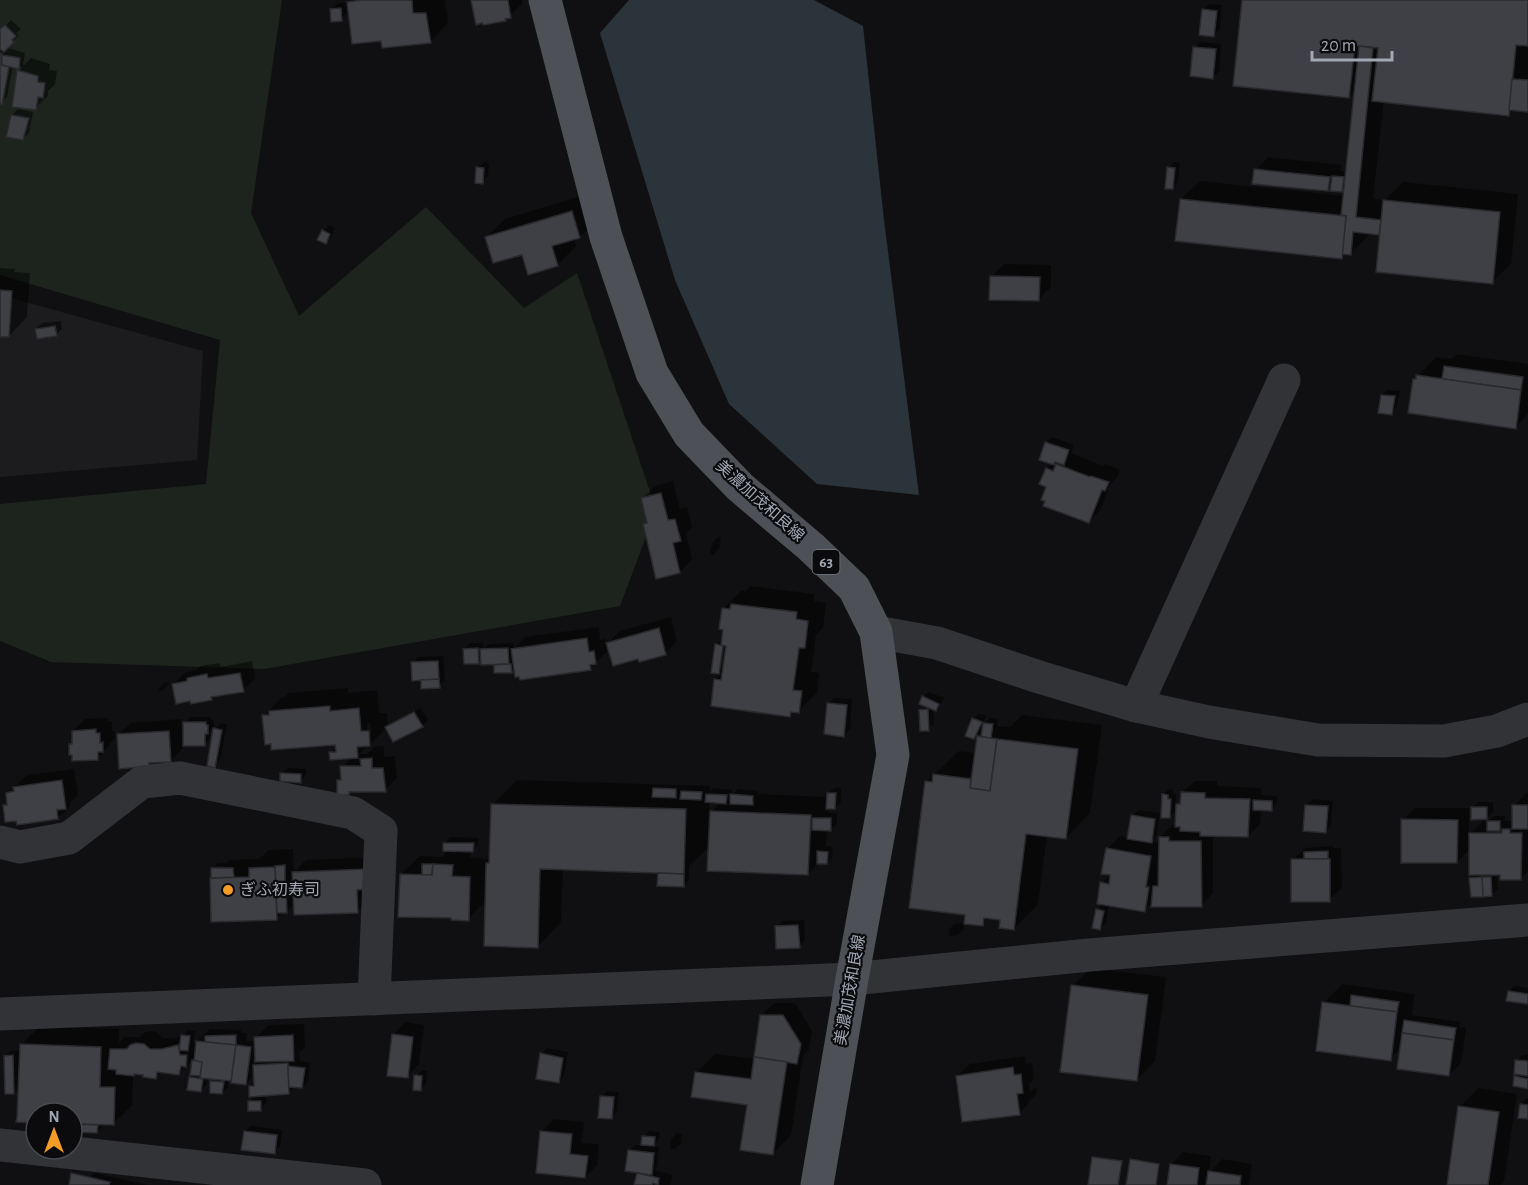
<svg xmlns="http://www.w3.org/2000/svg" width="1528" height="1185" font-family="'Alegreya Sans','Noto Sans JP',sans-serif">
<rect width="100%" height="100%" fill="#101012"/>
<path fill="#1c1c1f" d="M 0,295 L 203,351 L 197,460 L 0,477 Z"/>
<path fill="#1d241d" d="M 0,0 L 282,0 L 251,213 L 299,316 L 426,207 L 524,308 L 577,273 L 656,510 L 620,606 L 264,669 L 51,662 L 0,641 L 0,504 L 206,484 L 220,340 L 0,275 Z"/>
<path fill="#2a343a" d="M 629,0 L 814,0 L 863,26 L 884,220 L 919,495 L 817,484 L 729,404 L 675,280 L 600,33 Z"/>
<g fill="#0007" fill-rule="evenodd">
<path d="M 351,0 L 445,0 L 448,23 L 430,42 L 382,40 L 349,4 L 346,5 L 347,14 L 341,19 L 332,9 L 338,3 L 346,3 L 347,5 Z"/>
<path d="M 473,0 L 522,0 L 522,4 L 505,20 Z"/>
<path d="M 1244,0 L 1528,0 L 1528,110 L 1513,109 L 1508,114 L 1384,101 L 1373,199 L 1385,200 L 1403,182 L 1518,194 L 1511,264 L 1492,282 L 1381,234 L 1369,233 L 1369,235 L 1350,254 L 1345,253 L 1341,257 L 1181,199 L 1200,181 L 1345,196 L 1346,186 L 1342,190 L 1332,185 L 1328,190 L 1256,170 L 1268,157 L 1341,165 L 1341,171 L 1347,172 L 1356,89 L 1349,97 Z"/>
<path d="M 1209,4 L 1222,5 L 1220,29 L 1214,35 L 1203,10 Z"/>
<path d="M 11,20 L 21,29 L 16,33 L 19,36 L 8,46 L 8,48 L 25,53 L 23,66 L 31,58 L 50,64 L 49,70 L 57,71 L 55,84 L 48,91 L 48,96 L 35,108 L 19,71 L 22,67 L 13,66 L 7,97 L 2,103 L 0,103 L 0,32 Z"/>
<path d="M 1201,42 L 1221,44 L 1219,71 L 1213,77 L 1195,47 Z"/>
<path d="M 18,109 L 33,112 L 29,133 L 23,139 L 12,115 Z"/>
<path d="M 484,162 L 489,163 L 488,176 L 482,182 L 478,168 Z"/>
<path d="M 1174,162 L 1180,163 L 1178,182 L 1173,188 L 1169,168 Z"/>
<path d="M 591,193 L 598,218 L 580,237 L 574,238 L 576,246 L 557,265 L 523,253 L 487,237 L 505,219 Z"/>
<path d="M 329,225 L 335,228 L 331,237 L 325,242 L 323,231 Z"/>
<path d="M 1004,264 L 1051,265 L 1051,287 L 1039,299 L 991,277 Z"/>
<path d="M 0,268 L 15,269 L 14,272 L 30,273 L 27,317 L 9,336 L 0,336 Z"/>
<path d="M 61,321 L 62,329 L 56,335 L 36,329 L 42,323 Z"/>
<path d="M 1457,354 L 1528,364 L 1528,414 L 1515,427 L 1414,380 L 1436,357 L 1452,359 Z"/>
<path d="M 1388,390 L 1400,391 L 1397,407 L 1391,413 L 1382,395 Z"/>
<path d="M 1052,437 L 1074,445 L 1071,453 L 1103,466 L 1105,464 L 1120,470 L 1117,477 L 1110,484 L 1101,509 L 1088,522 L 1048,486 L 1047,469 L 1052,463 L 1046,443 Z"/>
<path d="M 673,481 L 680,509 L 687,507 L 692,527 L 686,534 L 692,559 L 680,572 L 644,525 L 648,521 L 643,498 L 655,486 Z"/>
<path d="M 718,537 L 721,538 L 719,549 L 713,555 L 710,554 L 712,543 Z"/>
<path d="M 751,586 L 814,594 L 814,601 L 826,603 L 823,628 L 816,635 L 811,672 L 819,673 L 817,693 L 798,711 L 794,711 L 790,715 L 715,680 L 722,673 L 713,672 L 716,645 L 722,639 L 719,668 L 722,668 L 726,638 L 723,609 L 742,590 L 746,591 Z"/>
<path d="M 671,617 L 677,641 L 665,653 L 639,657 L 610,649 L 590,668 L 515,667 L 511,671 L 495,672 L 495,663 L 482,658 L 478,663 L 465,649 L 470,643 L 483,643 L 484,648 L 488,644 L 514,643 L 514,649 L 525,637 L 599,627 L 600,640 L 606,639 L 607,644 L 620,631 Z"/>
<path d="M 443,656 L 445,680 L 439,686 L 412,663 L 418,657 Z"/>
<path d="M 252,661 L 255,678 L 243,690 L 215,695 L 211,699 L 174,684 L 186,672 L 197,670 L 201,666 L 219,663 L 221,667 Z"/>
<path d="M 165,682 L 169,683 L 168,685 L 162,691 L 158,691 L 159,688 Z"/>
<path d="M 348,688 L 348,693 L 377,690 L 379,713 L 387,713 L 388,726 L 393,722 L 421,708 L 428,720 L 422,726 L 387,728 L 359,754 L 367,754 L 374,747 L 384,746 L 384,757 L 395,756 L 397,778 L 385,790 L 351,791 L 348,793 L 339,781 L 342,777 L 342,767 L 352,757 L 331,753 L 337,747 L 336,743 L 264,716 L 282,697 L 285,697 L 289,693 ZM 367,723 L 370,723 L 371,735 L 368,738 Z"/>
<path d="M 929,692 L 944,698 L 941,703 L 935,709 L 933,708 L 934,723 L 928,729 L 921,710 L 926,705 L 923,697 Z"/>
<path d="M 834,698 L 852,699 L 850,729 L 844,735 L 828,704 Z"/>
<path d="M 979,713 L 986,716 L 979,735 L 979,733 L 974,738 L 974,719 Z"/>
<path d="M 1022,715 L 1102,725 L 1090,813 L 1066,838 L 1047,835 L 1038,904 L 1014,929 L 1001,918 L 990,917 L 982,925 L 966,914 L 926,782 L 959,751 L 976,753 L 978,737 L 983,732 L 984,724 L 990,718 L 998,719 L 997,726 L 1010,727 Z"/>
<path d="M 190,717 L 211,717 L 211,720 L 214,720 L 214,727 L 210,731 L 210,739 L 205,744 L 183,745 L 183,748 L 171,760 L 152,761 L 149,765 L 118,735 L 131,723 L 181,719 L 182,733 L 185,733 L 185,723 Z"/>
<path d="M 108,718 L 108,722 L 112,721 L 112,731 L 115,731 L 115,738 L 109,744 L 109,746 L 97,758 L 70,744 L 74,741 L 73,731 L 85,719 Z"/>
<path d="M 220,723 L 227,724 L 220,760 L 214,766 L 215,729 Z"/>
<path d="M 288,768 L 306,769 L 306,775 L 300,781 L 282,774 Z"/>
<path d="M 74,769 L 78,795 L 70,803 L 70,806 L 58,818 L 18,819 L 4,806 L 9,802 L 8,793 L 27,775 Z"/>
<path d="M 517,780 L 710,786 L 710,792 L 713,788 L 732,790 L 732,793 L 734,793 L 738,789 L 758,791 L 758,794 L 828,797 L 829,793 L 834,788 L 841,788 L 841,802 L 835,808 L 828,807 L 828,813 L 837,813 L 837,824 L 831,829 L 827,829 L 826,846 L 833,847 L 832,857 L 827,863 L 819,863 L 808,874 L 710,846 L 689,866 L 689,880 L 683,885 L 659,871 L 563,869 L 561,922 L 537,947 L 487,900 L 468,919 L 401,874 L 420,856 L 442,857 L 449,850 L 445,843 L 450,837 L 479,838 L 478,844 L 473,850 L 471,850 L 470,858 L 491,859 L 493,804 ZM 710,801 L 721,802 L 709,814 Z"/>
<path d="M 1195,781 L 1217,781 L 1217,786 L 1261,788 L 1261,795 L 1277,796 L 1277,803 L 1271,809 L 1261,809 L 1260,824 L 1248,836 L 1213,835 L 1213,893 L 1201,905 L 1153,902 L 1145,910 L 1109,905 L 1106,923 L 1100,929 L 1097,910 L 1103,904 L 1102,883 L 1111,874 L 1107,849 L 1120,836 L 1129,838 L 1132,816 L 1138,810 L 1160,813 L 1157,835 L 1151,842 L 1160,843 L 1160,837 L 1172,825 L 1177,825 L 1177,809 L 1170,817 L 1163,795 L 1169,789 L 1173,790 L 1173,794 L 1176,794 L 1176,807 L 1182,800 L 1182,793 Z"/>
<path d="M 1526,793 L 1528,793 L 1528,871 L 1521,878 L 1497,874 L 1498,889 L 1492,895 L 1471,879 L 1476,874 L 1471,848 L 1457,862 L 1403,820 L 1415,808 L 1469,808 L 1469,835 L 1483,821 L 1488,821 L 1494,816 L 1505,816 L 1505,821 L 1512,821 L 1514,819 L 1514,806 Z"/>
<path d="M 1312,799 L 1333,801 L 1331,825 L 1326,831 L 1307,805 Z"/>
<path d="M 1479,802 L 1493,802 L 1493,812 L 1487,818 L 1473,807 Z"/>
<path d="M 1333,846 L 1333,848 L 1341,848 L 1342,888 L 1329,900 L 1293,860 L 1305,848 Z"/>
<path d="M 293,849 L 294,872 L 306,860 L 380,857 L 363,906 L 358,911 L 295,900 L 292,903 L 292,906 L 286,912 L 283,912 L 277,918 L 211,879 L 224,866 L 215,866 L 218,863 L 227,863 L 230,860 L 259,859 L 269,850 Z"/>
<path d="M 804,920 L 805,941 L 799,947 L 777,926 L 783,921 Z"/>
<path d="M 963,923 L 964,929 L 958,935 L 950,936 L 949,929 L 955,924 Z"/>
<path d="M 1091,968 L 1166,977 L 1155,1061 L 1137,1080 L 1073,986 Z"/>
<path d="M 1342,984 L 1415,994 L 1412,1015 L 1461,1022 L 1460,1027 L 1466,1028 L 1461,1063 L 1449,1075 L 1401,1048 L 1390,1059 L 1324,1003 Z"/>
<path d="M 1515,986 L 1528,988 L 1528,1003 L 1509,991 Z"/>
<path d="M 774,1003 L 795,1003 L 812,1031 L 809,1050 L 803,1056 L 791,1135 L 773,1153 L 749,1104 L 697,1072 L 715,1054 L 755,1059 L 761,1016 Z"/>
<path d="M 405,1022 L 424,1025 L 419,1064 L 407,1077 L 393,1035 Z"/>
<path d="M 304,1024 L 305,1047 L 299,1053 L 300,1061 L 310,1063 L 308,1081 L 302,1087 L 295,1086 L 288,1093 L 266,1094 L 266,1103 L 260,1109 L 249,1102 L 256,1095 L 250,1086 L 255,1081 L 254,1066 L 257,1063 L 256,1051 L 255,1051 L 251,1078 L 246,1084 L 228,1079 L 228,1087 L 222,1093 L 212,1081 L 215,1078 L 208,1077 L 207,1084 L 201,1090 L 190,1078 L 194,1074 L 192,1073 L 193,1059 L 179,1073 L 161,1071 L 156,1077 L 144,1074 L 135,1073 L 133,1074 L 132,1105 L 113,1124 L 103,1124 L 103,1126 L 97,1132 L 72,1131 L 72,1113 L 36,1113 L 36,1121 L 20,1086 L 14,1092 L 5,1056 L 11,1051 L 21,1050 L 21,1045 L 40,1026 L 119,1029 L 119,1043 L 124,1037 L 140,1037 L 144,1033 L 149,1031 L 157,1032 L 162,1038 L 175,1038 L 183,1036 L 188,1030 L 195,1031 L 193,1043 L 197,1043 L 197,1041 L 210,1029 L 241,1030 L 241,1033 L 247,1033 L 246,1041 L 256,1042 L 256,1038 L 268,1025 Z"/>
<path d="M 547,1048 L 568,1052 L 564,1076 L 559,1082 L 541,1054 Z"/>
<path d="M 1523,1055 L 1528,1055 L 1528,1086 L 1516,1077 L 1519,1073 L 1517,1060 Z"/>
<path d="M 1025,1056 L 1026,1064 L 1032,1063 L 1034,1079 L 1029,1084 L 1030,1092 L 1034,1088 L 1037,1089 L 1036,1094 L 1019,1114 L 957,1076 L 970,1064 Z"/>
<path d="M 422,1070 L 427,1071 L 426,1084 L 420,1089 L 416,1076 Z"/>
<path d="M 1478,1088 L 1517,1094 L 1504,1182 L 1500,1185 L 1448,1185 L 1460,1107 Z"/>
<path d="M 607,1091 L 619,1092 L 617,1112 L 611,1117 L 601,1097 Z"/>
<path d="M 1527,1098 L 1528,1099 L 1528,1118 L 1521,1104 Z"/>
<path d="M 554,1119 L 584,1122 L 581,1143 L 599,1144 L 597,1165 L 585,1177 L 542,1131 Z"/>
<path d="M 251,1126 L 282,1130 L 280,1147 L 274,1152 L 245,1131 Z"/>
<path d="M 649,1131 L 660,1132 L 659,1139 L 651,1147 L 659,1147 L 657,1167 L 654,1170 L 673,1175 L 670,1185 L 660,1185 L 661,1184 L 651,1181 L 651,1185 L 635,1185 L 639,1171 L 629,1151 L 635,1145 L 643,1146 L 643,1137 Z"/>
<path d="M 677,1133 L 682,1134 L 681,1144 L 675,1149 L 670,1149 L 671,1139 Z"/>
<path d="M 1183,1152 L 1211,1156 L 1209,1173 L 1222,1159 L 1252,1164 L 1249,1185 L 1168,1185 L 1171,1165 Z"/>
<path d="M 94,1173 L 148,1185 L 82,1185 Z"/>
</g>
<g fill="#3f4045" stroke="#2a2a2e" stroke-width="1.5">
<path d="M 362,0 L 412,0 L 413,13 L 426,13 L 431,43 L 382,48 L 381,41 L 352,44 L 347,2 Z"/>
<path d="M 471,0 L 508,0 L 511,18 L 505,19 L 506,21 L 483,25 L 482,23 L 476,25 Z"/>
<path d="M 1242,0 L 1528,0 L 1528,46 L 1516,45 L 1509,116 L 1372,101 L 1378,48 L 1359,46 L 1355,46 L 1349,98 L 1233,86 Z"/>
<path d="M 341,8 L 342,21 L 331,22 L 330,9 Z"/>
<path d="M 1202,9 L 1217,11 L 1214,37 L 1199,35 Z"/>
<path d="M 5,25 L 16,36 L 12,40 L 14,42 L 4,52 L 0,49 L 0,29 Z"/>
<path d="M 1359,46 L 1373,48 L 1356,217 L 1381,220 L 1379,235 L 1353,232 L 1351,255 L 1342,254 L 1346,216 L 1341,215 Z"/>
<path d="M 1193,47 L 1216,49 L 1213,79 L 1190,76 Z"/>
<path d="M 0,53 L 2,54 L 2,65 L 9,67 L 2,105 L 0,104 Z"/>
<path d="M 2,55 L 20,58 L 19,69 L 2,65 Z"/>
<path d="M 17,70 L 38,76 L 38,82 L 45,83 L 43,98 L 38,97 L 36,110 L 12,107 Z"/>
<path d="M 1512,79 L 1528,80 L 1528,112 L 1509,110 Z"/>
<path d="M 11,115 L 29,118 L 23,140 L 6,137 Z"/>
<path d="M 476,167 L 484,168 L 483,184 L 475,183 Z"/>
<path d="M 1167,167 L 1175,168 L 1173,189 L 1165,189 Z"/>
<path d="M 1254,169 L 1330,177 L 1328,191 L 1252,184 Z"/>
<path d="M 1332,176 L 1344,177 L 1342,192 L 1330,191 Z"/>
<path d="M 1180,199 L 1346,216 L 1342,259 L 1175,241 Z"/>
<path d="M 1383,200 L 1500,212 L 1493,284 L 1376,272 Z"/>
<path d="M 572,211 L 580,238 L 552,246 L 558,266 L 528,275 L 522,255 L 493,263 L 485,237 Z"/>
<path d="M 322,230 L 330,234 L 326,244 L 317,240 Z"/>
<path d="M 990,276 L 1040,277 L 1039,301 L 989,300 Z"/>
<path d="M 0,290 L 12,291 L 9,337 L 0,337 Z"/>
<path d="M 55,326 L 57,336 L 37,339 L 35,329 Z"/>
<path d="M 1444,366 L 1523,377 L 1521,390 L 1442,379 Z"/>
<path d="M 1416,375 L 1521,390 L 1516,429 L 1408,413 L 1413,379 L 1416,379 Z"/>
<path d="M 1381,395 L 1395,396 L 1392,415 L 1378,413 Z"/>
<path d="M 1045,442 L 1069,450 L 1064,465 L 1055,462 L 1054,465 L 1039,460 Z"/>
<path d="M 1056,464 L 1090,477 L 1091,476 L 1109,482 L 1105,491 L 1102,490 L 1089,523 L 1043,506 L 1045,501 L 1041,500 L 1046,487 L 1039,484 L 1046,468 L 1053,471 Z"/>
<path d="M 661,493 L 668,520 L 675,519 L 681,541 L 673,543 L 680,573 L 656,579 L 643,524 L 647,523 L 641,498 Z"/>
<path d="M 731,604 L 797,612 L 796,619 L 808,621 L 805,648 L 799,648 L 793,690 L 802,691 L 799,713 L 791,712 L 790,717 L 711,706 L 714,679 L 721,680 L 726,646 L 721,645 L 723,630 L 719,629 L 722,608 L 730,609 Z"/>
<path d="M 659,628 L 666,655 L 639,662 L 638,659 L 613,666 L 606,643 Z"/>
<path d="M 587,638 L 589,652 L 594,651 L 596,664 L 590,665 L 591,670 L 520,680 L 519,677 L 515,677 L 511,649 Z"/>
<path d="M 715,644 L 723,646 L 719,674 L 711,673 Z"/>
<path d="M 478,648 L 479,664 L 464,664 L 463,649 Z"/>
<path d="M 508,648 L 509,664 L 481,665 L 480,649 Z"/>
<path d="M 438,661 L 439,679 L 412,681 L 411,662 Z"/>
<path d="M 509,664 L 511,664 L 512,673 L 494,673 L 494,665 Z"/>
<path d="M 240,673 L 244,692 L 211,697 L 212,700 L 191,704 L 190,701 L 176,704 L 172,684 L 187,681 L 187,678 L 207,674 L 208,678 Z"/>
<path d="M 439,679 L 440,688 L 421,689 L 421,680 Z"/>
<path d="M 922,696 L 939,704 L 936,711 L 919,704 Z"/>
<path d="M 827,703 L 847,705 L 844,737 L 824,734 Z"/>
<path d="M 330,706 L 330,711 L 359,708 L 361,731 L 369,731 L 370,746 L 357,747 L 358,758 L 330,760 L 329,752 L 336,752 L 335,745 L 271,750 L 271,744 L 265,745 L 262,715 L 269,715 L 269,711 Z"/>
<path d="M 928,709 L 929,731 L 920,731 L 919,710 Z"/>
<path d="M 414,712 L 423,727 L 393,742 L 385,727 Z"/>
<path d="M 972,718 L 982,722 L 974,739 L 965,736 Z"/>
<path d="M 183,722 L 206,722 L 206,725 L 208,725 L 208,734 L 205,734 L 205,746 L 183,746 Z"/>
<path d="M 983,723 L 993,724 L 991,738 L 981,737 Z"/>
<path d="M 213,728 L 222,730 L 215,768 L 207,766 Z"/>
<path d="M 96,729 L 96,733 L 100,733 L 100,743 L 103,742 L 103,752 L 98,752 L 98,760 L 72,761 L 72,755 L 69,755 L 69,744 L 72,744 L 72,731 Z"/>
<path d="M 169,731 L 171,762 L 149,763 L 149,766 L 119,769 L 117,734 Z"/>
<path d="M 977,736 L 997,739 L 990,791 L 970,788 Z"/>
<path d="M 997,739 L 1078,749 L 1066,839 L 1026,834 L 1014,930 L 999,928 L 1000,920 L 984,918 L 983,926 L 964,924 L 965,915 L 909,908 L 925,781 L 932,782 L 933,774 L 971,779 L 970,788 L 990,791 Z"/>
<path d="M 372,758 L 372,768 L 383,768 L 386,792 L 349,792 L 349,795 L 337,795 L 337,780 L 341,780 L 340,766 L 361,766 L 360,759 Z"/>
<path d="M 280,773 L 301,774 L 301,783 L 280,781 Z"/>
<path d="M 62,780 L 66,809 L 57,810 L 58,819 L 17,825 L 16,821 L 5,822 L 3,805 L 7,805 L 6,793 L 14,791 L 13,787 Z"/>
<path d="M 653,788 L 676,789 L 676,798 L 652,797 Z"/>
<path d="M 681,791 L 702,792 L 701,800 L 680,799 Z"/>
<path d="M 1181,792 L 1205,793 L 1205,798 L 1250,799 L 1248,837 L 1200,836 L 1200,832 L 1180,831 L 1180,827 L 1175,827 L 1176,804 L 1180,804 Z"/>
<path d="M 827,793 L 836,793 L 835,809 L 826,809 Z"/>
<path d="M 706,794 L 727,795 L 726,804 L 705,802 Z"/>
<path d="M 730,794 L 753,796 L 753,805 L 730,804 Z"/>
<path d="M 1162,794 L 1168,795 L 1168,799 L 1171,799 L 1170,818 L 1161,818 Z"/>
<path d="M 1253,800 L 1272,801 L 1272,811 L 1253,810 Z"/>
<path d="M 491,804 L 686,809 L 684,874 L 540,869 L 538,948 L 484,946 L 486,863 L 489,863 Z"/>
<path d="M 1305,805 L 1328,806 L 1326,833 L 1303,831 Z"/>
<rect x="1512" y="805" width="16" height="24"/>
<path d="M 1471,807 L 1487,807 L 1487,819 L 1471,820 Z"/>
<path d="M 710,811 L 811,815 L 808,875 L 707,871 Z"/>
<path d="M 1131,815 L 1155,819 L 1152,843 L 1127,839 Z"/>
<path d="M 812,818 L 831,818 L 831,831 L 812,830 Z"/>
<path d="M 1401,819 L 1458,820 L 1457,863 L 1401,863 Z"/>
<rect x="1487" y="821" width="13" height="10"/>
<path d="M 1502,829 L 1510,829 L 1510,833 L 1522,833 L 1521,880 L 1500,880 L 1500,875 L 1469,875 L 1469,833 L 1502,833 Z"/>
<path d="M 1159,837 L 1169,837 L 1169,841 L 1201,841 L 1202,907 L 1151,907 L 1153,886 L 1158,886 Z"/>
<path d="M 443,843 L 474,843 L 473,852 L 443,851 Z"/>
<path d="M 1106,848 L 1151,856 L 1146,887 L 1149,887 L 1145,912 L 1097,904 L 1100,882 L 1109,884 L 1110,875 L 1101,874 Z"/>
<path d="M 817,851 L 828,852 L 827,864 L 817,864 Z"/>
<path d="M 1328,851 L 1328,859 L 1304,859 L 1304,852 Z"/>
<rect x="1291" y="859" width="39" height="43"/>
<path d="M 422,864 L 433,864 L 432,875 L 422,875 Z"/>
<path d="M 433,864 L 453,865 L 452,876 L 470,877 L 469,921 L 451,920 L 451,918 L 398,917 L 400,874 L 432,875 Z"/>
<path d="M 285,865 L 285,888 L 276,888 L 275,866 Z"/>
<path d="M 275,867 L 277,920 L 211,922 L 210,878 L 249,877 L 249,868 Z"/>
<path d="M 211,868 L 233,868 L 234,877 L 211,878 Z"/>
<path d="M 368,869 L 369,889 L 357,890 L 358,913 L 294,915 L 292,872 Z"/>
<path d="M 658,873 L 684,874 L 684,887 L 657,886 Z"/>
<path d="M 1482,877 L 1491,877 L 1492,896 L 1483,897 Z"/>
<path d="M 1482,877 L 1483,897 L 1471,897 L 1469,878 Z"/>
<path d="M 276,889 L 286,889 L 287,913 L 277,913 Z"/>
<path d="M 1096,909 L 1104,911 L 1100,930 L 1092,928 Z"/>
<path d="M 798,925 L 800,948 L 776,949 L 775,926 Z"/>
<path d="M 1071,985 L 1148,995 L 1137,1081 L 1060,1072 Z"/>
<path d="M 1508,991 L 1528,994 L 1528,1004 L 1506,1001 Z"/>
<path d="M 1351,995 L 1399,1002 L 1397,1012 L 1350,1006 Z"/>
<path d="M 1322,1002 L 1397,1012 L 1391,1061 L 1316,1051 Z"/>
<path d="M 760,1015 L 783,1015 L 801,1044 L 797,1064 L 754,1057 Z"/>
<path d="M 1404,1020 L 1456,1028 L 1454,1040 L 1402,1033 Z"/>
<path d="M 1402,1033 L 1454,1040 L 1449,1076 L 1397,1069 Z"/>
<path d="M 392,1034 L 413,1037 L 408,1078 L 387,1076 Z"/>
<path d="M 181,1035 L 190,1036 L 188,1051 L 179,1050 Z"/>
<path d="M 236,1035 L 236,1045 L 205,1042 L 205,1036 Z"/>
<path d="M 293,1035 L 294,1061 L 255,1062 L 254,1037 Z"/>
<path d="M 196,1041 L 236,1045 L 231,1081 L 200,1078 L 202,1062 L 194,1062 Z"/>
<path d="M 136,1043 L 144,1044 L 150,1049 L 162,1049 L 178,1045 L 180,1055 L 187,1055 L 186,1067 L 181,1066 L 179,1075 L 157,1072 L 156,1079 L 143,1077 L 143,1075 L 134,1074 L 134,1076 L 116,1074 L 116,1070 L 108,1069 L 110,1049 L 127,1049 L 130,1045 Z"/>
<path d="M 20,1044 L 101,1047 L 100,1087 L 115,1087 L 114,1125 L 72,1124 L 72,1113 L 36,1113 L 36,1123 L 16,1122 L 17,1117 Z"/>
<path d="M 236,1045 L 251,1047 L 246,1085 L 231,1083 Z"/>
<path d="M 540,1053 L 563,1058 L 559,1083 L 536,1079 Z"/>
<path d="M 13,1055 L 14,1094 L 5,1094 L 4,1056 Z"/>
<path d="M 754,1057 L 787,1062 L 773,1155 L 740,1150 L 747,1105 L 691,1097 L 695,1072 L 751,1079 Z"/>
<path d="M 192,1060 L 202,1062 L 200,1076 L 190,1075 Z"/>
<path d="M 1515,1060 L 1528,1061 L 1528,1076 L 1514,1074 Z"/>
<path d="M 288,1063 L 289,1094 L 249,1097 L 249,1086 L 254,1086 L 253,1065 Z"/>
<path d="M 288,1066 L 305,1068 L 302,1088 L 289,1087 Z"/>
<path d="M 1013,1067 L 1014,1075 L 1021,1074 L 1023,1093 L 1017,1094 L 1020,1115 L 962,1122 L 956,1076 Z"/>
<path d="M 414,1075 L 422,1076 L 421,1091 L 413,1090 Z"/>
<path d="M 1514,1076 L 1528,1079 L 1528,1089 L 1513,1086 Z"/>
<path d="M 189,1077 L 203,1079 L 201,1092 L 187,1090 Z"/>
<path d="M 210,1081 L 224,1082 L 222,1094 L 210,1093 Z"/>
<path d="M 600,1096 L 614,1097 L 612,1119 L 598,1118 Z"/>
<rect x="248" y="1101" width="13" height="10"/>
<path d="M 1520,1104 L 1528,1105 L 1528,1119 L 1518,1118 Z"/>
<path d="M 1458,1106 L 1499,1112 L 1488,1185 L 1447,1185 Z"/>
<path d="M 72,1124 L 98,1125 L 97,1133 L 72,1132 Z"/>
<path d="M 244,1131 L 277,1135 L 275,1154 L 241,1150 Z"/>
<path d="M 540,1131 L 572,1134 L 570,1154 L 588,1156 L 585,1178 L 536,1173 Z"/>
<path d="M 642,1136 L 655,1137 L 654,1146 L 641,1145 Z"/>
<path d="M 628,1150 L 654,1153 L 652,1175 L 625,1171 Z"/>
<path d="M 1092,1157 L 1122,1161 L 1118,1185 L 1088,1185 Z"/>
<path d="M 1130,1159 L 1159,1164 L 1156,1185 L 1126,1185 Z"/>
<path d="M 1170,1164 L 1199,1168 L 1197,1185 L 1167,1185 Z"/>
<path d="M 1208,1171 L 1241,1176 L 1240,1185 L 1206,1185 Z"/>
<path d="M 71,1173 L 110,1182 L 109,1185 L 69,1185 Z"/>
<path d="M 637,1173 L 659,1178 L 658,1185 L 653,1183 L 652,1185 L 634,1185 Z"/>
</g>
<g fill="none" stroke-linecap="round" stroke-linejoin="round">
<g stroke="#313337" stroke-width="33">
<path d="M 876,632 L 937,643 L 1039,677 L 1136,706 L 1209,722 L 1318,740 L 1444,741 L 1497,731 L 1528,719"/>
<path d="M 1136,706 L 1284,380"/>
<path d="M 0,842 L 20,847 L 69,838 L 142,782 L 180,778 L 353,813 L 381,831 L 374,999"/>
<path d="M 0,1014 L 852,979 L 1089,955 L 1528,920"/>
<path d="M 0,1145 L 365,1185"/>
</g>
<path stroke="#4d5056" stroke-width="33" d="M 545,0 L 606,237 L 652,373 L 689,434 L 740,487 L 811,547 L 854,588 L 876,632 L 893,755 L 852,979 L 817,1185"/>
</g>
<circle fill="#f39c27" stroke="#0b0b0d" stroke-width="2" cx="228" cy="890" r="6"/>
<g text-anchor="middle" dominant-baseline="central" stroke-width="4.5" stroke-linejoin="round" paint-order="stroke">
<rect fill="#0b0b0d" stroke="#747981" stroke-width="1.5" x="812.5" y="550" width="27" height="24" rx="4.5"/>
<g font-size="15" font-weight="bold" fill="#a1a8b3">
<text x="826" y="562">63</text>
</g>
<g font-size="16" fill="#a1a8b3" stroke="#0b0b0d">
<text transform="translate(760 501) rotate(42)">美濃加茂和良線</text>
<text transform="translate(850 990) rotate(-80)">美濃加茂和良線</text>
</g>
<g font-size="16" fill="#a1a8b3" stroke="#0b0b0d" text-anchor="start">
<text x="240" y="890">ぎふ初寿司</text>
</g>
</g>
<g transform="translate(54 1131)"><circle r="28" fill="#0b0b0d" stroke="#474a4f" stroke-width="1.5"/>
<path d="M0-4.5L10 22L0 15L-10 22Z" fill="#f39c27"/>
<text y="-9" font-size="16" font-weight="bold" text-anchor="middle" fill="#a1a8b3">N</text>
</g>
<path d="M1312 51v9h80v-9" fill="none" stroke="#a1a8b3" stroke-width="3"/>
<text x="1321" y="51" font-size="18" fill="#a1a8b3" stroke="#0b0b0d" stroke-width="4.5" paint-order="stroke">20 m</text>
</svg>
